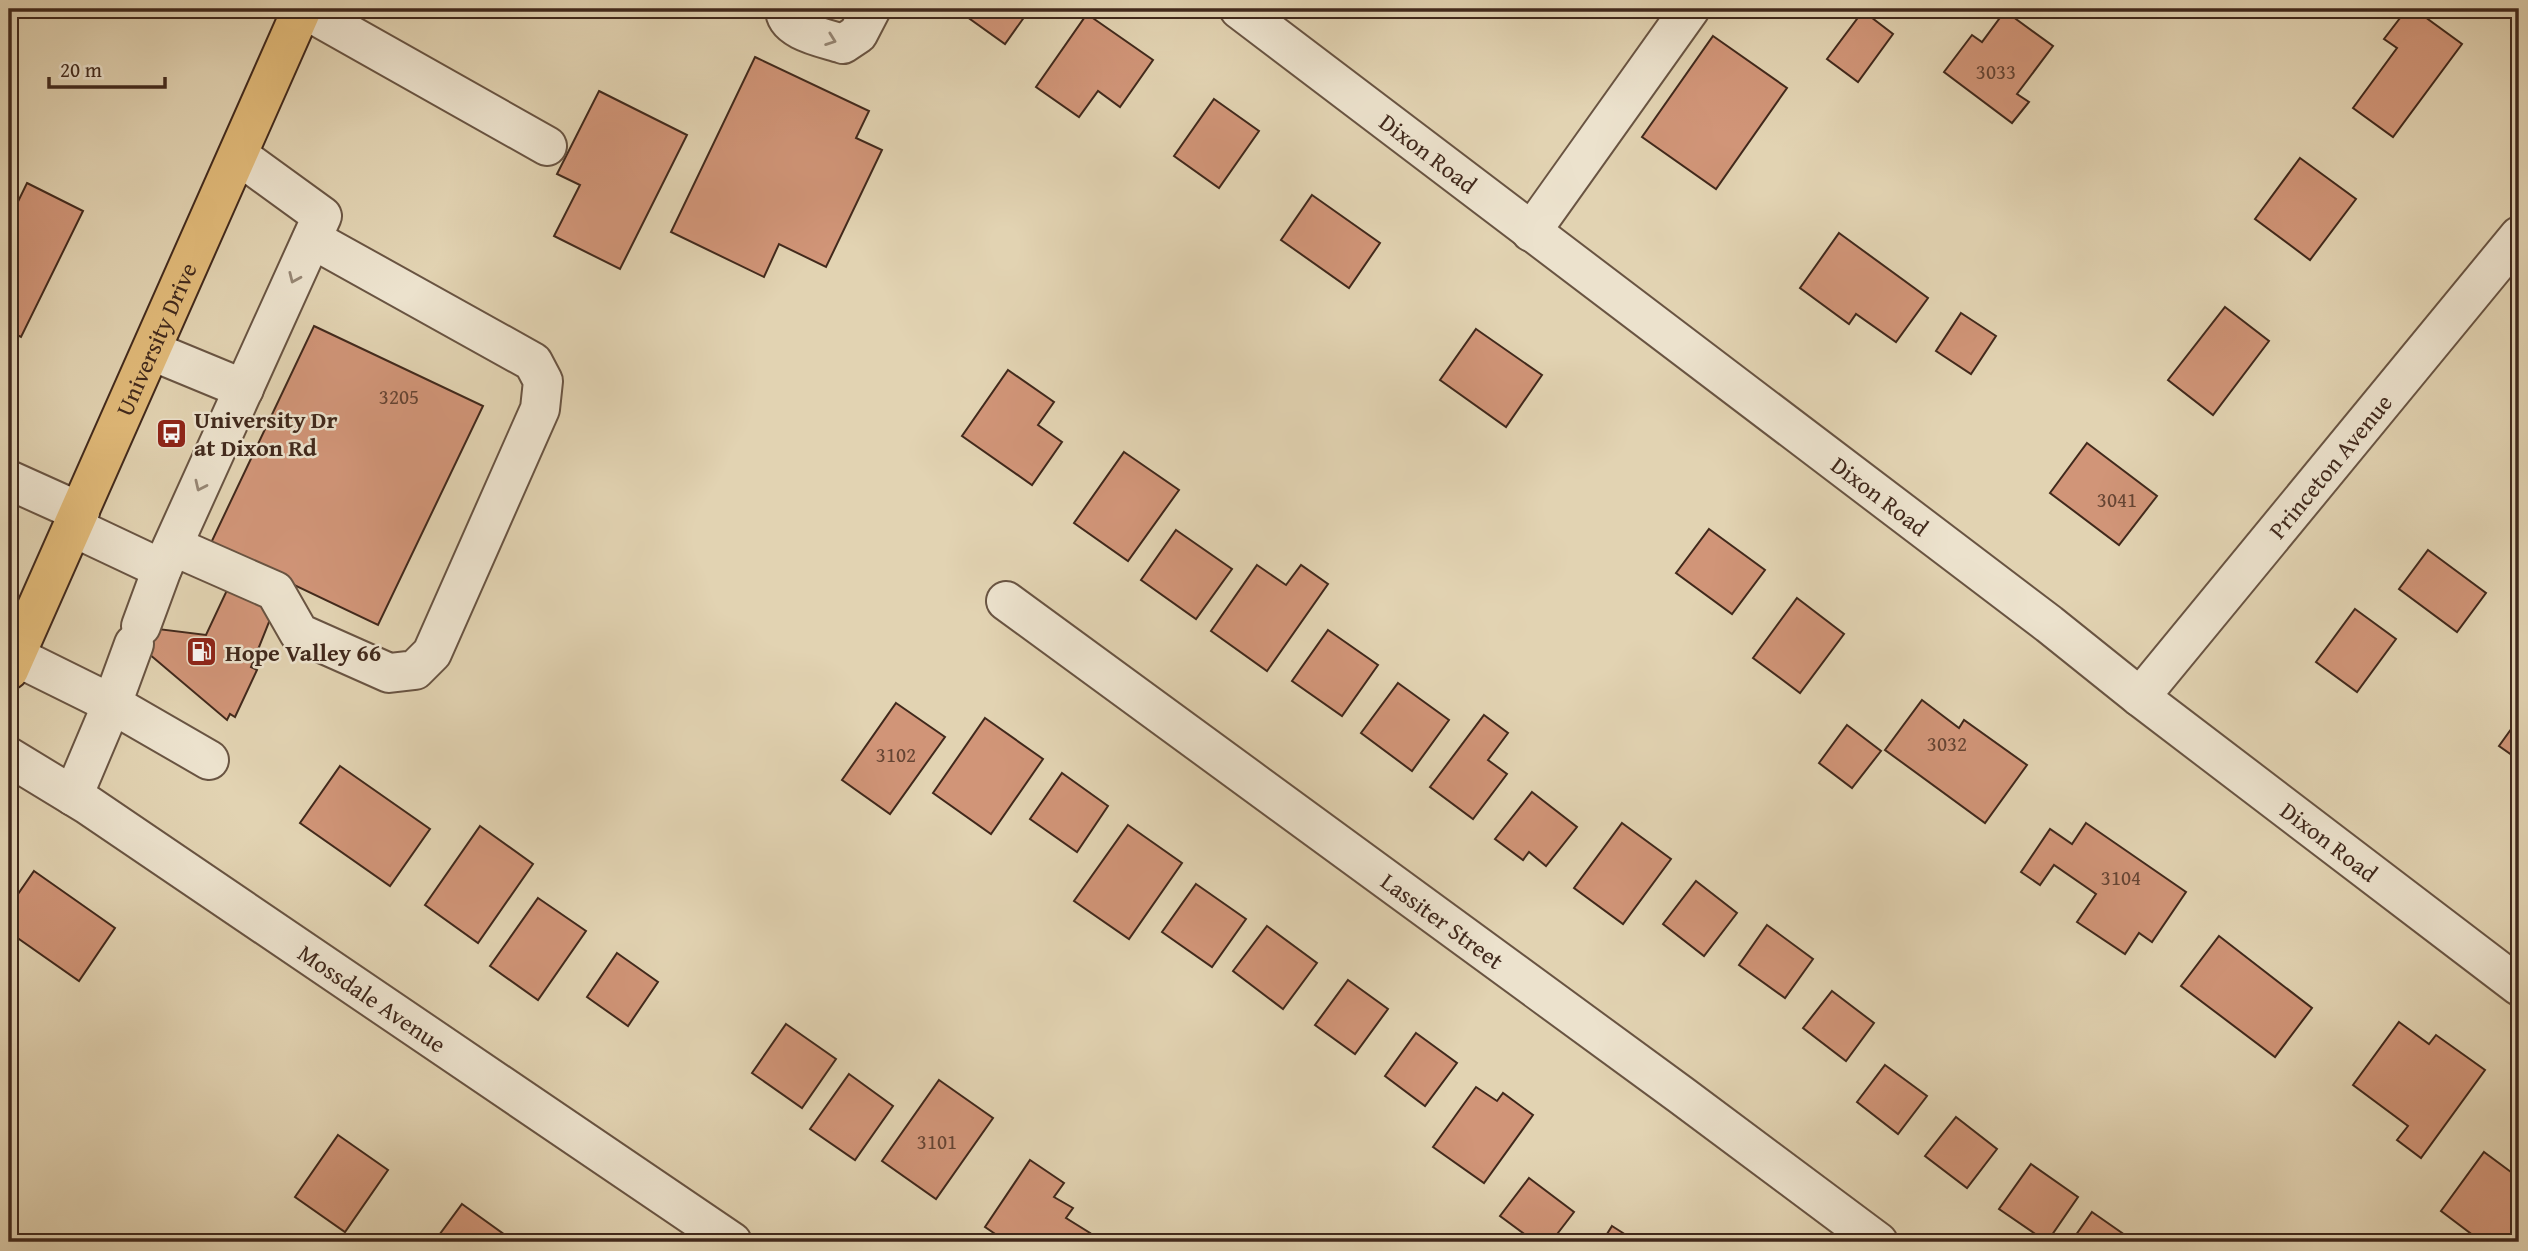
<svg xmlns="http://www.w3.org/2000/svg" width="2528" height="1251" font-family="'Gentium Book Plus',serif">
<rect width="100%" height="100%" fill="#e2d3b2"/>
<filter id="stains"><feTurbulence type="fractalNoise" baseFrequency=".00286" numOctaves="4"/><feColorMatrix values="0 0 0 0 .2 0 0 0 0 .09 0 0 0 0 .02 0 0 0 .5 -.17"/></filter>
<radialGradient id="worn" r=".72"><stop offset=".6" stop-color="#630" stop-opacity="0"/><stop offset="1" stop-color="#630" stop-opacity=".3"/></radialGradient>
<g fill="#d19578" stroke="#41291c" stroke-width="2">
<path d="M 956,9 L 1030,9 L 1005,44 Z"/>
<path d="M 2407,9 L 2414,9 L 2462,44 L 2393,137 L 2353,108 L 2397,48 L 2384,39 Z"/>
<path d="M 1863,11 L 1893,34 L 1858,82 L 1827,59 Z"/>
<path d="M 2005,11 L 2053,46 L 2017,94 L 2029,102 L 2012,123 L 1944,72 L 1972,35 L 1982,42 Z"/>
<path d="M 1087,14 L 1153,60 L 1120,107 L 1098,91 L 1079,117 L 1036,87 Z"/>
<path d="M 1713,36 L 1787,88 L 1716,189 L 1642,137 Z"/>
<path d="M 755,57 L 869,111 L 856,138 L 882,150 L 826,267 L 779,244 L 764,277 L 671,232 Z"/>
<path d="M 599,91 L 687,135 L 620,269 L 554,236 L 580,185 L 557,174 Z"/>
<path d="M 1214,99 L 1259,131 L 1219,188 L 1174,156 Z"/>
<path d="M 2300,158 L 2356,199 L 2310,260 L 2255,219 Z"/>
<path d="M 27,183 L 83,211 L 21,337 L 9,331 L 9,220 Z"/>
<path d="M 1312,195 L 1380,243 L 1349,288 L 1281,240 Z"/>
<path d="M 1839,233 L 1928,298 L 1896,342 L 1856,314 L 1849,324 L 1800,288 Z"/>
<path d="M 2225,307 L 2269,341 L 2213,415 L 2168,380 Z"/>
<path d="M 1961,313 L 1996,336 L 1971,374 L 1936,351 Z"/>
<path d="M 314,326 L 483,406 L 378,625 L 210,545 Z"/>
<path d="M 1476,329 L 1542,375 L 1506,427 L 1440,380 Z"/>
<path d="M 1008,370 L 1054,402 L 1038,425 L 1062,442 L 1032,485 L 962,436 Z"/>
<path d="M 2087,443 L 2157,496 L 2119,545 L 2050,493 Z"/>
<path d="M 1124,452 L 1179,490 L 1128,561 L 1074,523 Z"/>
<path d="M 1709,529 L 1765,570 L 1732,614 L 1676,573 Z"/>
<path d="M 1176,530 L 1232,569 L 1196,619 L 1141,580 Z"/>
<path d="M 2428,550 L 2486,593 L 2457,632 L 2399,589 Z"/>
<path d="M 1257,565 L 1286,585 L 1301,565 L 1328,584 L 1267,671 L 1211,631 Z"/>
<path d="M 228,588 L 275,607 L 251,667 L 257,670 L 235,717 L 230,714 L 227,720 L 129,637 L 134,626 L 206,635 Z"/>
<path d="M 1797,598 L 1844,634 L 1800,693 L 1753,658 Z"/>
<path d="M 2355,609 L 2396,639 L 2357,692 L 2316,662 Z"/>
<path d="M 1328,630 L 1378,665 L 1342,716 L 1292,681 Z"/>
<path d="M 1398,683 L 1449,720 L 1412,771 L 1361,733 Z"/>
<path d="M 1922,700 L 1959,728 L 1964,720 L 2027,765 L 1985,823 L 1885,750 Z"/>
<path d="M 896,703 L 945,737 L 890,814 L 842,780 Z"/>
<path d="M 1484,715 L 1508,733 L 1488,760 L 1507,774 L 1473,819 L 1430,787 Z"/>
<path d="M 985,718 L 1043,759 L 991,834 L 933,793 Z"/>
<path d="M 2519,718 L 2519,760 L 2499,746 Z"/>
<path d="M 1847,725 L 1881,751 L 1852,788 L 1819,763 Z"/>
<path d="M 340,766 L 430,829 L 390,886 L 300,823 Z"/>
<path d="M 1062,773 L 1108,806 L 1077,852 L 1030,819 Z"/>
<path d="M 1532,792 L 1577,827 L 1546,866 L 1529,852 L 1523,860 L 1495,839 Z"/>
<path d="M 1622,823 L 1671,859 L 1623,924 L 1574,888 Z"/>
<path d="M 2086,823 L 2186,892 L 2152,942 L 2139,933 L 2125,954 L 2077,922 L 2096,894 L 2054,865 L 2040,885 L 2021,872 L 2050,829 L 2072,844 Z"/>
<path d="M 1128,825 L 1182,863 L 1129,939 L 1074,901 Z"/>
<path d="M 480,826 L 533,864 L 478,943 L 425,905 Z"/>
<path d="M 34,871 L 115,928 L 79,981 L 9,932 L 9,907 Z"/>
<path d="M 1696,881 L 1737,913 L 1704,956 L 1663,924 Z"/>
<path d="M 1196,884 L 1246,919 L 1212,967 L 1162,932 Z"/>
<path d="M 538,898 L 586,931 L 538,1000 L 490,966 Z"/>
<path d="M 1767,925 L 1813,959 L 1785,998 L 1739,965 Z"/>
<path d="M 1267,926 L 1317,963 L 1283,1009 L 1233,971 Z"/>
<path d="M 2219,936 L 2312,1008 L 2275,1057 L 2181,986 Z"/>
<path d="M 617,953 L 658,982 L 628,1026 L 587,997 Z"/>
<path d="M 1348,980 L 1388,1009 L 1355,1054 L 1315,1025 Z"/>
<path d="M 1832,991 L 1874,1023 L 1846,1061 L 1803,1028 Z"/>
<path d="M 2399,1022 L 2429,1044 L 2436,1035 L 2485,1070 L 2421,1158 L 2397,1140 L 2408,1126 L 2353,1085 Z"/>
<path d="M 786,1024 L 836,1059 L 802,1108 L 752,1073 Z"/>
<path d="M 1416,1033 L 1457,1063 L 1425,1106 L 1385,1076 Z"/>
<path d="M 1885,1065 L 1927,1096 L 1898,1134 L 1857,1102 Z"/>
<path d="M 849,1074 L 893,1106 L 855,1160 L 810,1129 Z"/>
<path d="M 939,1080 L 993,1118 L 936,1199 L 882,1161 Z"/>
<path d="M 1476,1087 L 1497,1101 L 1503,1093 L 1533,1115 L 1484,1183 L 1433,1147 Z"/>
<path d="M 1956,1117 L 1997,1149 L 1967,1188 L 1925,1156 Z"/>
<path d="M 338,1135 L 388,1170 L 345,1232 L 295,1197 Z"/>
<path d="M 2484,1152 L 2519,1178 L 2519,1242 L 2482,1242 L 2441,1211 Z"/>
<path d="M 1030,1160 L 1064,1183 L 1054,1197 L 1073,1208 L 1066,1218 L 1090,1233 L 1082,1242 L 1007,1242 L 985,1227 Z"/>
<path d="M 2031,1164 L 2078,1197 L 2047,1242 L 1999,1209 Z"/>
<path d="M 1529,1178 L 1574,1212 L 1551,1242 L 1535,1242 L 1500,1216 Z"/>
<path d="M 462,1204 L 515,1242 L 434,1242 Z"/>
<path d="M 2092,1212 L 2135,1242 L 2071,1242 Z"/>
<path d="M 1612,1226 L 1637,1242 L 1602,1242 Z"/>
</g>
<g fill="none" stroke-linecap="round" stroke-linejoin="round">
<defs>
<g id="minor">
<path d="M 304,9 L 547,146"/>
<path d="M 785,9 C 785,32 826,38 843,44 L 858,34 L 871,9"/>
<path id="s1" d="M 1239,9 L 2049,624 L 2140,697 L 2519,986"/>
<path d="M 1531,232 L 1690,9"/>
<path d="M 152,351 L 244,389"/>
<path d="M 9,480 L 80,512"/>
<path d="M 73,527 L 162,569"/>
<path d="M 173,546 L 275,591 L 299,633 L 389,673 L 415,670 L 432,653 L 540,409 L 543,381 L 533,362 L 312,239"/>
<path id="s2" d="M 1006,601 L 1681,1095 L 1878,1242"/>
<path d="M 141,626 L 162,569 L 322,216 L 238,155"/>
<path d="M 15,656 L 112,704 L 134,644"/>
<path id="s3" d="M 2140,697 L 2519,236"/>
<path id="s4" d="M 9,757 L 88,805 L 732,1242"/>
<path d="M 73,796 L 112,704 L 209,760"/>
</g>
<g id="major">
<path id="s5" d="M 9,670 L 302,9"/>
</g>
</defs>
<use href="#minor" stroke="#695442" stroke-width="42"/>
<use href="#major" stroke="#41291c" stroke-width="42"/>
<use href="#minor" stroke="#ece2cd" stroke-width="38"/>
<use href="#major" stroke="#e1ba79" stroke-width="38"/>
</g>
<defs><path id="oneway-chevron" d="M-2-3.5L2.5 0L-2 3.5" fill="none" stroke-width="1.6" stroke-linecap="round" stroke-linejoin="round" transform="scale(1.75)"/></defs>
<g stroke="#968674">
<use href="#oneway-chevron" transform="translate(831 40) rotate(20)"/>
<use href="#oneway-chevron" transform="translate(294 278) rotate(114)"/>
<use href="#oneway-chevron" transform="translate(200 486) rotate(115)"/>
</g>
<defs>
<symbol id="bus-square" viewBox="-11 -11 22 22"><rect x="-9" y="-9" width="18" height="18" rx="4" fill="#8f2418" stroke="#ece2cd"/><path d="M-5-6H5V4H4V6H2V4H-2V6H-4V4H-5ZM-3.5-4V0h7V-4ZM-3.5 1.2v1.5H-2V1.2ZM2 1.2v1.5H3.5V1.2Z" fill="#fff"/></symbol>
<symbol id="fuel-square" viewBox="-11 -11 22 22"><rect x="-9" y="-9" width="18" height="18" rx="4" fill="#8f2418" stroke="#ece2cd"/><path d="M-5.5-6h7V0h2V4h1.3V-2.5L3-4.5l.8-.8L6-3V5H2.5V1h-1V6h-7ZM-4.2-4.7v3.2H.2V-4.7Z" fill="#fff"/></symbol>
</defs>
<g fill-rule="evenodd">
<use href="#bus-square" x="154" y="416" width="35" height="35"/>
<use href="#fuel-square" x="184" y="634" width="35" height="35"/>
</g>
<g text-anchor="middle" dominant-baseline="central" stroke-width="5" stroke-linejoin="round" paint-order="stroke">
<g font-size="21" fill="#654433">
<text x="1996" y="71">3033</text>
<text x="399" y="396">3205</text>
<text x="2117" y="499">3041</text>
<text x="1947" y="743">3032</text>
<text x="896" y="754">3102</text>
<text x="2121" y="877">3104</text>
<text x="937" y="1141">3101</text>
</g>
<g font-size="24" fill="#41291c" stroke="#ece2cd">
<text stroke="none"><textPath href="#s1" startOffset="238">Dixon Road</textPath></text>
<text stroke="none"><textPath href="#s5" startOffset="362">University Drive</textPath></text>
<text stroke="none"><textPath href="#s3" startOffset="299">Princeton Avenue</textPath></text>
<text stroke="none"><textPath href="#s1" startOffset="805">Dixon Road</textPath></text>
<text stroke="none"><textPath href="#s1" startOffset="1372">Dixon Road</textPath></text>
<text stroke="none"><textPath href="#s2" startOffset="541">Lassiter Street</textPath></text>
<text stroke="none"><textPath href="#s4" startOffset="436">Mossdale Avenue</textPath></text>
</g>
<g font-size="24" font-weight="bold" fill="#41291c" stroke="#ece2cd" text-anchor="start">
<text x="194" y="419">University Dr<tspan x="194" dy="28">at Dixon Rd</tspan></text>
<text x="225" y="652">Hope Valley 66</text>
</g>
</g>
<rect width="2528" height="1251" fill="none" stroke="#e2d3b2" stroke-width="35"/>
<rect x="10" y="10" width="2507" height="1230" fill="none" stroke="#41291c" stroke-width="3.5"/>
<rect x="18" y="18" width="2493" height="1216" fill="none" stroke="#41291c" stroke-width="2"/>
<path d="M49 77v10h116v-10" fill="none" stroke="#41291c" stroke-width="3.5"/>
<text x="60" y="77" font-size="21" fill="#41291c" stroke="#ece2cd" stroke-width="5" paint-order="stroke">20 m</text>
<rect width="100%" height="100%" filter="url(#stains)"/>
<rect width="100%" height="100%" fill="url(#worn)"/>
</svg>
